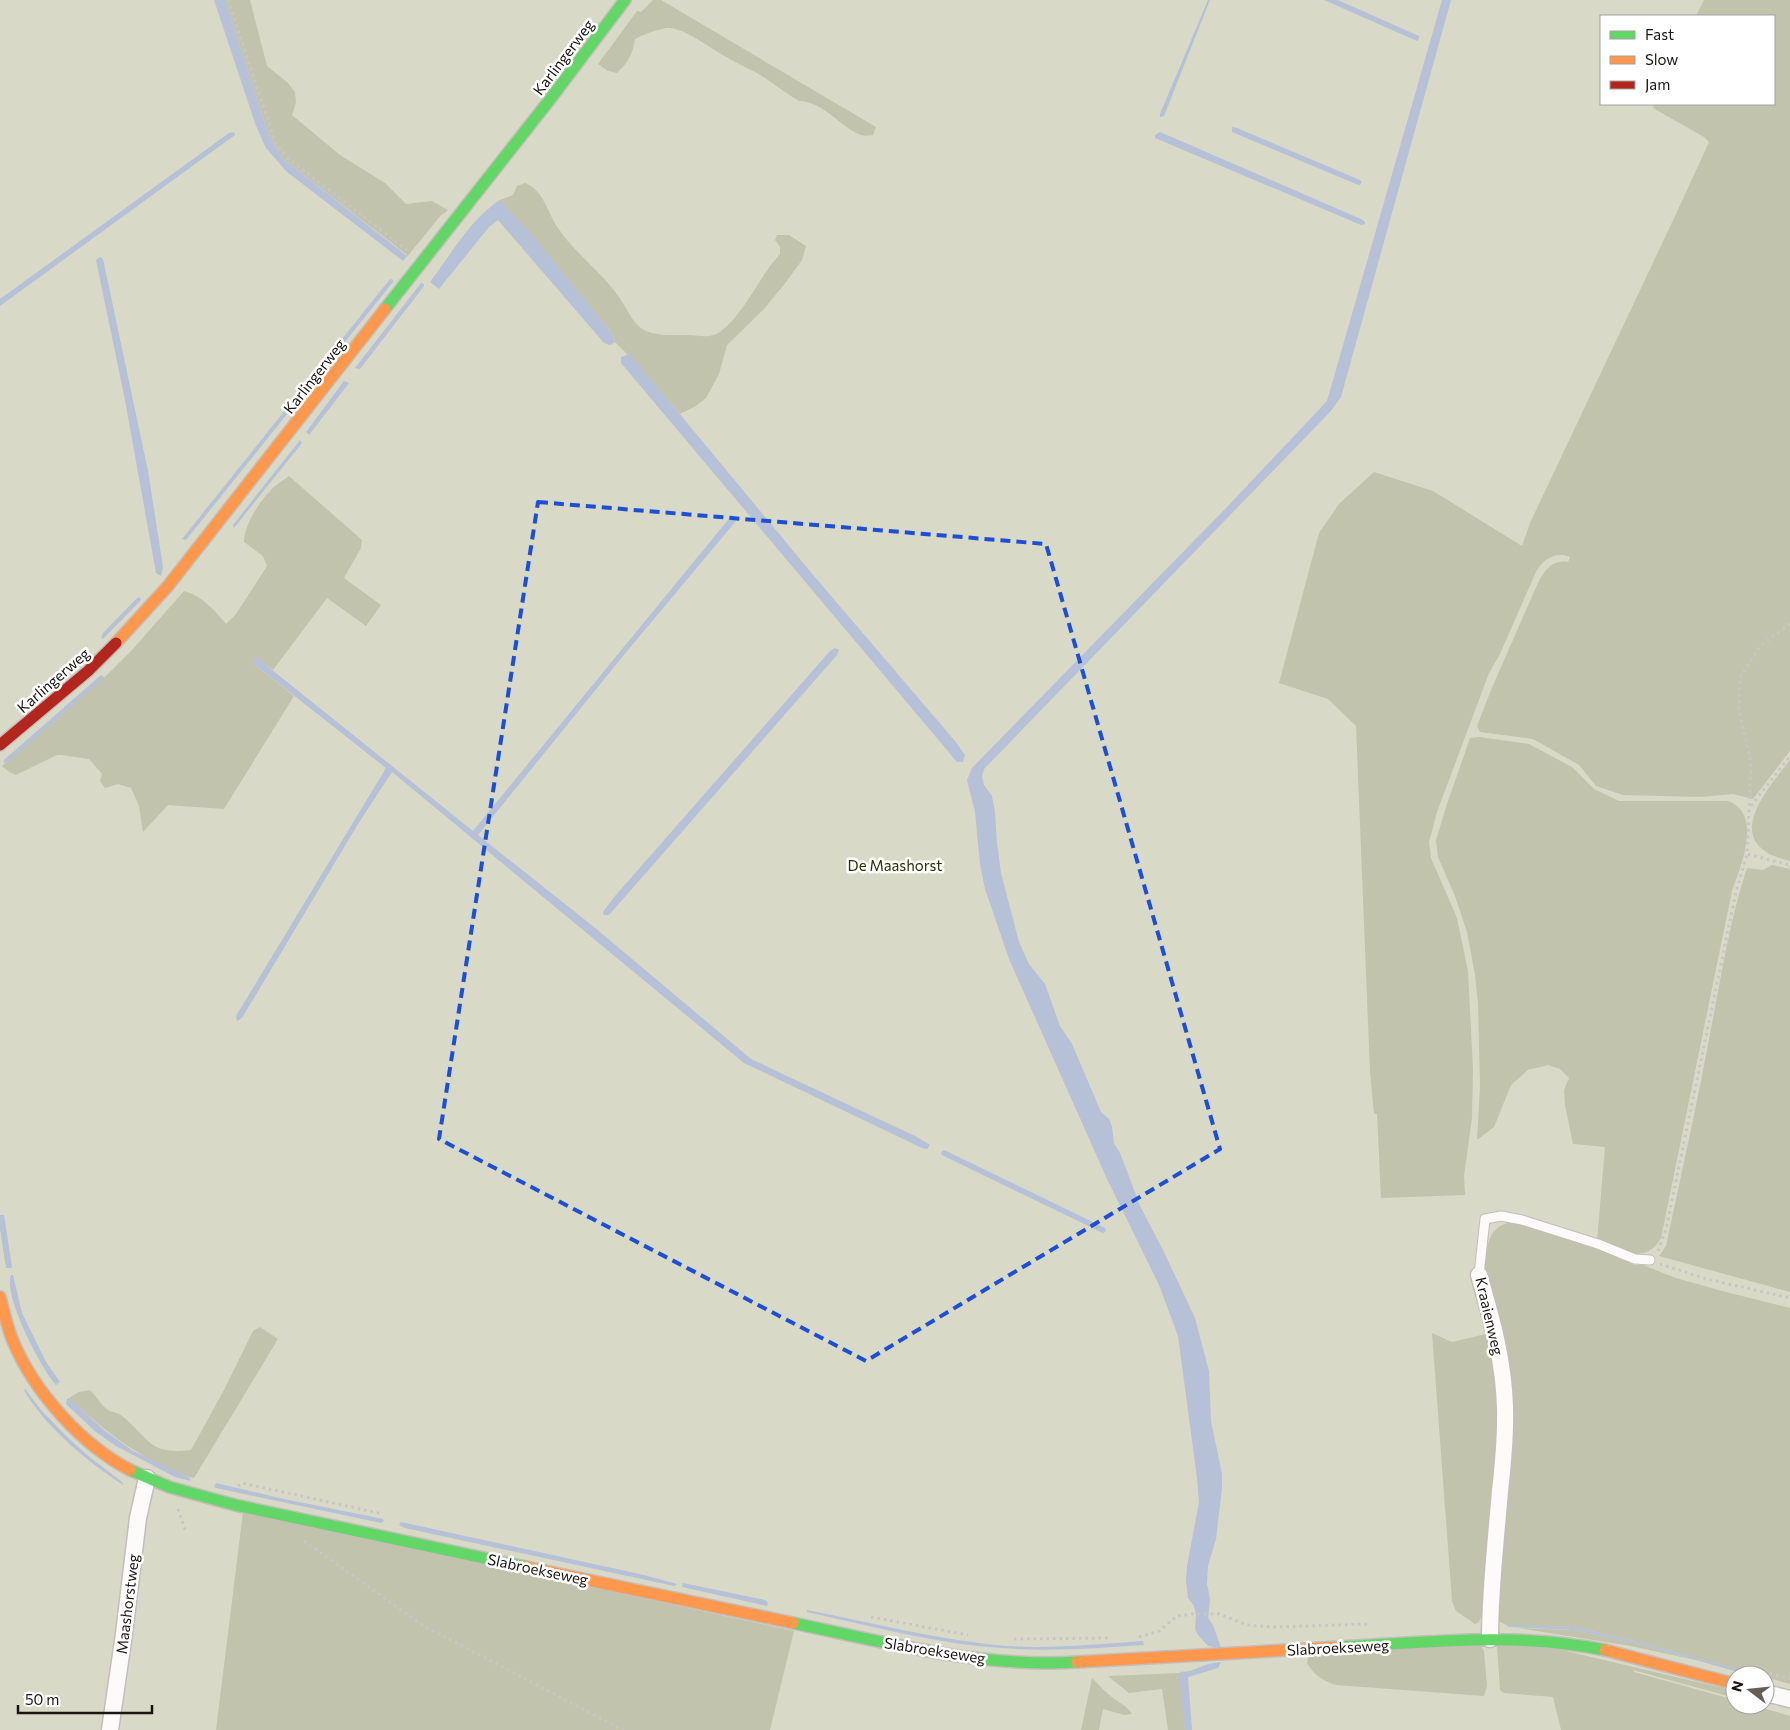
<svg xmlns="http://www.w3.org/2000/svg" width="1790" height="1730" font-family="Commissioner,sans-serif">
<rect width="100%" height="100%" fill="#ece2dc"/>
<path fill="#d9d9c8" fill-rule="evenodd" d="M 0,0 L 1790,0 L 1790,1730 L 0,1730 ZM 1601,16 L 1774,16 L 1774,104 L 1601,104 ZM 1735,1675 L 1765,1675 L 1765,1705 L 1735,1705 Z"/>
<g fill="#c2c3ac">
<path d="M 225,0 L 250,0 L 267,66 L 288,83 L 295,92 L 296,102 L 292,115 L 340,155 L 385,183 L 406,204 L 432,201 L 448,210 L 445,213 L 441,215 L 407,257 L 407,255 L 282,158 L 268,133 Z"/>
<path d="M 653,0 L 661,0 L 876,127 L 873,135 C 869,136 864,136 861,135 C 840,127 823,101 799,101 C 785,93 772,82 757,73 C 746,67 734,62 723,55 C 710,48 683,27 668,28 C 661,28 642,35 635,39 C 633,53 628,63 617,73 L 608,71 L 598,64 L 637,11 L 641,12 Z"/>
<path d="M 1704,0 L 1790,0 L 1790,751 L 1753,799 L 1733,794 L 1700,797 L 1623,795 L 1596,786 L 1579,765 L 1533,739 L 1480,732 L 1477,726 L 1491,690 L 1537,585 C 1544,571 1552,559 1568,562 L 1570,557 C 1555,551 1542,560 1535,574 L 1500,654 L 1489,673 L 1437,812 L 1429,842 L 1431,858 L 1457,918 L 1468,971 L 1473,1068 L 1472,1118 L 1464,1176 L 1465,1195 L 1381,1198 L 1377,1114 L 1374,1114 L 1370,1072 L 1356,726 L 1328,699 L 1279,683 L 1319,533 L 1339,504 L 1374,472 L 1433,491 L 1522,546 L 1530,523 L 1676,214 L 1709,142 L 1704,137 L 1653,108 L 1654,104 L 1774,104 L 1774,16 L 1696,16 Z"/>
<path d="M 525,183 C 545,192 547,212 558,228 C 576,255 605,274 622,302 C 629,312 634,326 646,331 C 658,336 673,335 687,335 C 698,335 710,339 720,332 C 746,312 758,278 780,254 L 780,247 L 775,240 L 777,235 L 789,235 L 806,246 L 802,260 L 786,282 L 764,309 L 727,345 L 719,374 L 706,398 L 696,406 L 680,414 L 630,355 L 628,355 L 615,342 L 612,333 L 550,257 L 500,200 L 513,195 L 517,186 Z"/>
<path d="M 289,476 L 362,540 L 361,548 L 344,578 L 381,605 L 366,626 L 327,598 L 273,670 L 255,657 L 254,664 L 294,696 L 224,809 L 168,805 L 143,832 L 139,806 L 131,788 L 118,784 L 105,788 L 100,781 L 102,774 L 89,759 L 61,755 L 57,755 L 16,775 L 9,772 L 2,766 L 108,674 L 132,650 L 184,591 C 202,596 215,610 226,624 L 236,614 L 267,566 L 263,556 L 244,542 C 244,526 259,502 270,491 C 275,485 283,481 289,476 Z"/>
<path d="M 1479,737 L 1529,744 L 1572,767 L 1594,789 L 1619,801 L 1728,801 C 1763,813 1741,866 1732,891 L 1661,1238 C 1645,1266 1620,1250 1597,1241 L 1605,1147 L 1573,1144 L 1565,1105 L 1564,1090 L 1569,1078 L 1560,1069 L 1548,1065 L 1528,1070 L 1511,1085 L 1494,1127 L 1477,1140 L 1480,1086 L 1478,1003 L 1475,975 L 1467,932 L 1455,896 L 1438,857 L 1436,840 L 1447,804 L 1470,738 Z"/>
<path d="M 1790,760 L 1790,861 C 1720,845 1763,794 1790,760 Z"/>
<path d="M 1772,865 L 1790,869 L 1790,1292 L 1659,1256 L 1666,1246 C 1681,1175 1697,1105 1710,1034 C 1721,978 1729,922 1747,868 L 1763,870 Z"/>
<path d="M 1512,1222 L 1593,1247 L 1635,1265 L 1643,1265 L 1676,1278 L 1722,1291 L 1790,1308 L 1790,1684 L 1765,1677 L 1765,1675 L 1758,1675 L 1642,1643 L 1574,1627 L 1508,1626 L 1498,1621 L 1495,1609 L 1508,1487 L 1484,1269 C 1487,1247 1487,1226 1512,1222 Z"/>
<path d="M 260,1327 L 278,1339 L 194,1478 C 185,1476 177,1472 169,1468 C 128,1451 101,1427 69,1398 L 79,1392 L 90,1390 C 97,1397 101,1405 108,1410 C 113,1413 118,1412 122,1416 C 150,1438 147,1455 191,1450 L 225,1388 L 253,1331 Z"/>
<path d="M 1432,1333 L 1452,1342 L 1490,1333 L 1501,1417 L 1483,1612 L 1479,1622 L 1475,1624 L 1456,1611 L 1452,1601 Z"/>
<path d="M 243,1512 L 794,1631 L 770,1730 L 216,1730 Z"/>
<path d="M 1518,1628 L 1574,1630 L 1642,1645 L 1695,1660 L 1631,1646 Z"/>
<path d="M 1481,1646 L 1484,1651 L 1487,1686 L 1484,1696 L 1336,1685 C 1323,1681 1314,1675 1307,1663 L 1309,1654 Z"/>
<path d="M 1497,1646 L 1549,1647 L 1735,1691 L 1735,1698 L 1633,1670 L 1634,1672 L 1735,1700 L 1735,1705 L 1752,1705 L 1790,1716 L 1790,1730 L 1561,1730 L 1553,1697 L 1504,1693 L 1500,1690 Z"/>
<path d="M 1180,1673 L 1185,1730 L 1168,1730 L 1162,1689 L 1129,1693 L 1108,1676 Z"/>
<path d="M 1092,1678 C 1099,1685 1105,1692 1113,1698 C 1121,1704 1127,1706 1132,1714 L 1124,1715 L 1103,1709 L 1099,1730 L 1081,1730 Z"/>
</g>
<g fill="#b6c0d6">
<path d="M 214,0 L 225,0 L 268,133 L 282,158 L 407,256 L 403,261 L 287,172 L 266,148 L 256,126 Z"/>
<path d="M 1208,0 L 1210,0 L 1164,116 L 1160,117 L 1160,114 Z"/>
<path d="M 1324,0 L 1338,0 L 1419,36 L 1419,39 L 1417,41 Z"/>
<path d="M 1442,0 L 1451,0 L 1341,397 L 1330,412 L 984,769 L 982,777 L 984,785 L 992,796 L 995,813 L 997,843 L 1001,873 L 1019,942 L 1029,964 L 1045,984 L 1060,1026 L 1072,1044 L 1101,1112 L 1109,1119 L 1112,1127 L 1114,1144 L 1120,1153 L 1141,1208 L 1163,1250 L 1195,1318 L 1209,1371 L 1211,1421 L 1222,1474 L 1222,1488 L 1216,1539 L 1208,1566 L 1207,1583 L 1210,1600 L 1208,1618 L 1213,1625 L 1221,1648 L 1208,1646 L 1198,1635 L 1195,1629 L 1196,1615 L 1194,1606 L 1188,1598 L 1186,1581 L 1187,1566 L 1199,1502 L 1197,1478 L 1178,1336 L 1159,1285 L 1107,1179 L 1009,959 L 985,889 L 980,864 L 975,812 L 967,780 L 972,768 L 1228,506 L 1327,401 Z"/>
<path d="M 1232,127 L 1237,128 L 1360,180 L 1362,182 L 1360,185 L 1356,184 L 1232,132 Z"/>
<path d="M 234,132 L 235,135 L 0,306 L 0,299 L 229,133 Z"/>
<path d="M 1160,132 L 1361,219 L 1365,222 L 1365,224 L 1361,225 L 1155,138 L 1155,135 Z"/>
<path d="M 500,200 L 534,237 L 612,333 L 615,342 L 610,345 L 604,343 L 498,220 L 489,227 L 439,289 L 430,282 C 451,255 470,219 500,200 Z"/>
<path d="M 100,257 L 103,259 L 148,471 L 163,567 L 161,576 L 156,573 L 125,400 L 96,260 Z"/>
<path d="M 390,279 L 393,280 L 393,282 L 186,540 L 182,539 Z"/>
<path d="M 421,283 L 424,284 L 424,286 L 360,369 L 355,368 Z"/>
<path d="M 630,354 L 814,576 L 955,741 L 965,755 L 963,762 L 957,762 L 621,363 L 621,357 Z"/>
<path d="M 344,381 L 349,383 L 309,435 L 306,432 Z"/>
<path d="M 300,440 L 302,443 L 234,528 L 233,525 Z"/>
<path d="M 732,515 L 735,517 L 736,521 L 623,656 L 478,835 L 594,927 L 751,1059 L 915,1136 L 930,1145 L 927,1149 L 922,1148 L 744,1063 L 392,772 L 358,824 L 242,1018 L 237,1021 L 236,1016 L 386,768 L 254,664 L 253,660 L 256,657 L 473,831 Z"/>
<path d="M 138,597 L 141,599 L 140,601 L 103,639 L 101,637 L 104,632 Z"/>
<path d="M 835,648 L 839,650 L 837,655 L 609,915 L 604,915 L 603,912 L 615,896 L 830,651 Z"/>
<path d="M 101,675 L 104,677 L 103,679 L 10,760 L 5,763 L 3,762 L 5,759 Z"/>
<path d="M 0,1215 L 4,1215 L 12,1267 L 10,1268 L 6,1268 L 0,1229 Z"/>
<path d="M 11,1275 L 13,1275 L 22,1313 L 46,1362 L 60,1382 L 56,1385 C 41,1368 3,1296 11,1275 Z"/>
<path d="M 25,1389 L 41,1410 L 65,1435 L 87,1455 L 122,1482 L 123,1485 C 88,1462 45,1427 24,1390 Z"/>
<path d="M 69,1398 L 105,1431 L 133,1451 L 189,1477 L 191,1481 L 175,1477 L 116,1446 L 96,1432 L 66,1404 L 67,1399 Z"/>
<path d="M 216,1483 L 284,1499 L 383,1519 L 384,1521 L 381,1523 L 216,1488 L 214,1487 Z"/>
<path d="M 401,1522 L 644,1575 L 677,1584 L 674,1586 L 405,1528 L 399,1525 Z"/>
<path d="M 683,1583 L 765,1600 L 768,1603 L 767,1606 L 682,1587 Z"/>
<path d="M 807,1610 C 873,1623 939,1640 1006,1646 C 1051,1649 1098,1644 1143,1641 L 1144,1645 C 1097,1648 1049,1652 1002,1648 C 937,1644 871,1626 807,1612 Z"/>
<path d="M 1508,1625 L 1574,1627 L 1642,1643 L 1758,1675 L 1749,1675 L 1642,1645 L 1574,1630 L 1508,1627 Z"/>
<path d="M 1221,1662 L 1218,1668 L 1188,1677 L 1192,1730 L 1185,1730 L 1179,1676 L 1180,1672 L 1190,1671 L 1208,1664 Z"/>
</g>
<g fill="none" stroke-linecap="round" stroke-linejoin="round">
<path stroke="#b6c0d6" stroke-width="5.5" d="M 944,1153 L 1103,1230"/>
<defs>
<path id="lane" d="M 1479,1275 L 1485,1219 L 1501,1216 L 1522,1220 L 1598,1244 L 1635,1259 L 1650,1260"/>
<g id="street">
<path d="M 1479,1275 C 1492,1319 1504,1362 1505,1408 C 1506,1436 1503,1464 1500,1491 C 1496,1541 1490,1589 1490,1639"/>
<path d="M 1765,1693 L 1790,1699"/>
<path d="M 110,1730 L 124,1634 L 138,1518 L 147,1478"/>
</g>
<g id="fast">
<path d="M 385,309 L 548,102 L 625,0"/>
<path d="M 130,1470 L 169,1487 L 235,1505 L 526,1567"/>
<path d="M 793,1623 C 887,1643 981,1668 1077,1662"/>
<path d="M 1341,1647 C 1429,1642 1518,1632 1605,1650"/>
</g>
<g id="slow">
<path d="M 116,643 L 168,586 L 385,309"/>
<path d="M 0,1297 C 4,1312 7,1327 13,1341 C 34,1392 82,1445 130,1470"/>
<path d="M 526,1567 L 793,1623"/>
<path d="M 1605,1650 L 1735,1684"/>
<path d="M 1077,1662 L 1341,1647"/>
</g>
<path id="jam" d="M 0,745 L 88,671 L 116,643"/>
</defs>
<use href="#lane" stroke="#c5bdb9" stroke-width="11"/>
<use href="#street" stroke="#c5bdb9" stroke-width="19"/>
<use href="#fast" stroke="#c5bdb9" stroke-width="14"/>
<use href="#slow" stroke="#c5bdb9" stroke-width="14"/>
<use href="#jam" stroke="#c5bdb9" stroke-width="14"/>
<g stroke="#c9c5c4" stroke-width="3" stroke-dasharray="2.5 4" stroke-linecap="butt">
<path d="M 228,0 L 276,144 L 289,159 L 408,251"/>
<path d="M 1790,624 L 1761,645 L 1740,677 L 1739,711 L 1751,763 L 1747,854 L 1790,865"/>
<path d="M 1751,806 L 1790,756"/>
<path d="M 1658,1251 L 1666,1229 L 1736,892 L 1747,854"/>
<path d="M 1660,1264 L 1707,1279 L 1790,1298"/>
<path d="M 238,1486 L 242,1483 L 383,1514"/>
<path d="M 178,1509 L 185,1530"/>
<path d="M 304,1541 L 424,1626 L 623,1730"/>
<path d="M 871,1617 L 968,1635"/>
<path d="M 1139,1637 L 1159,1631 L 1177,1616 L 1192,1614 L 1219,1614 L 1247,1625 L 1274,1627 L 1369,1624"/>
<path d="M 1014,1639 L 1110,1638"/>
<path d="M 1745,1666 L 1790,1679"/>
</g>
<use href="#lane" stroke="#fcfbfa" stroke-width="9"/>
<use href="#street" stroke="#fcfbfa" stroke-width="16"/>
<use href="#fast" stroke="#63d668" stroke-width="11"/>
<use href="#slow" stroke="#ff974d" stroke-width="11"/>
<use href="#jam" stroke="#b3261e" stroke-width="11"/>
</g>
<path fill="none" stroke="#1d4ed8" stroke-width="4" stroke-dasharray="10 6" stroke-linejoin="round" d="M 538,502 L 1046,544 L 1220,1149 L 866,1361 L 439,1139 Z"/>
<g text-anchor="middle" dominant-baseline="central" stroke-width="5" stroke-linejoin="round" paint-order="stroke">
<g font-size="15" fill="#1b1511" stroke="#fff">
<text transform="translate(563 57) rotate(-53)">Karlingerweg</text>
<text transform="translate(314 376) rotate(-52)">Karlingerweg</text>
<text transform="translate(53 680) rotate(-41)">Karlingerweg</text>
<text transform="translate(1490 1316) rotate(77)">Kraaienweg</text>
<text transform="translate(538 1569) rotate(12)">Slabroekseweg</text>
<text transform="translate(127 1604) rotate(-83)">Maashorstweg</text>
<text transform="translate(1338 1647) rotate(-3)">Slabroekseweg</text>
<text transform="translate(935 1650) rotate(9)">Slabroekseweg</text>
</g>
<g font-size="15" fill="#293203" stroke="#fff">
<text x="895" y="865">De Maashorst</text>
</g>
</g>
<rect x="1600" y="15" width="175" height="90" fill="#ffffff" stroke="#a4a1a0"/>
<rect x="1610" y="31" width="25" height="8" fill="#63d668" stroke="#a4a1a0"/>
<text x="1645" y="40" font-size="15" fill="#1b1511">Fast</text>
<rect x="1610" y="56" width="25" height="8" fill="#ff974d" stroke="#a4a1a0"/>
<text x="1645" y="65" font-size="15" fill="#1b1511">Slow</text>
<rect x="1610" y="81" width="25" height="8" fill="#b3261e" stroke="#a4a1a0"/>
<text x="1645" y="90" font-size="15" fill="#1b1511">Jam</text>
<g transform="translate(1750 1690) rotate(286)"><circle r="24" fill="#ffffff" stroke="#a4a1a0"/>
<path d="M0-4L9 19L0 12L-9 19Z" fill="#645d58"/>
<text y="-8" font-size="14" font-weight="bold" text-anchor="middle" fill="#1b1511">N</text>
</g>
<path d="M18 1705v8h134v-8" fill="none" stroke="#1b1511" stroke-width="2.5"/>
<text x="25" y="1705" font-size="15" fill="#1b1511" stroke="#ffffff" stroke-width="4" paint-order="stroke">50 m</text>
</svg>
